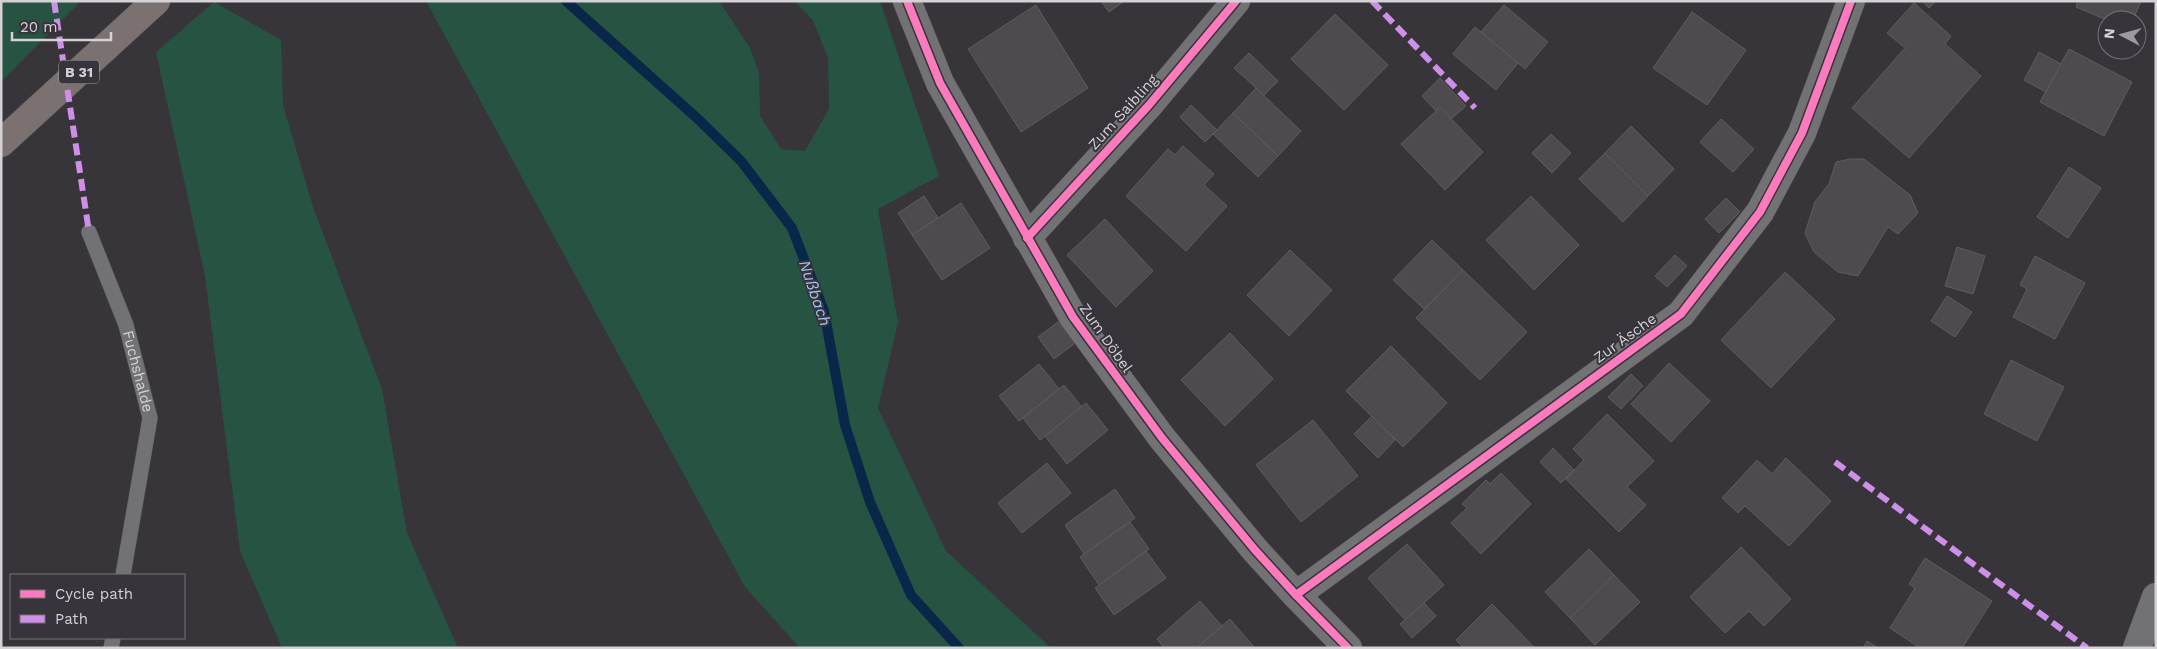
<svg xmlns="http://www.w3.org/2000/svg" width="2157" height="649" font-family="'Work Sans',sans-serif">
<rect width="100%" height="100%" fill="#37353a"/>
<g fill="#275342">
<path d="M 1,1 L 81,1 L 1,82 Z"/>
<path d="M 426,1 L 717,1 L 721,4 L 750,48 L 759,73 L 760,116 L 781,149 L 805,151 L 829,109 L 828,58 L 813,20 L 794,1 L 880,1 L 939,176 L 878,209 L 898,322 L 878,408 L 946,551 L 1051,648 L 800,648 L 745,587 Z"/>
<path d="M 214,2 L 281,40 L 283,105 L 313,207 L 382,389 L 407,533 L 458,648 L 282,648 L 240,551 L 205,276 L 156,52 Z"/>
</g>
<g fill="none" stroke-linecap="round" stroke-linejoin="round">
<path stroke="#082749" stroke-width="10" d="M 566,1 L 698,119 L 741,161 L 792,228 L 824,311 L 845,425 L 870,502 L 911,595 L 959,648"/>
</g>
<g fill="#4d4b4d" stroke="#5f5c5e">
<path d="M 1101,1 L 1124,1 L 1109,12 Z"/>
<path d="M 1922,1 L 1936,1 L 1929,8 Z"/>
<path d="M 2078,1 L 2141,1 L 2133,20 L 2107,20 L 2076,7 Z"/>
<path d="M 1914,3 L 1951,36 L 1945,44 L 1981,76 L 1909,158 L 1852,108 L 1905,48 L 1887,33 Z"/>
<path d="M 1036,5 L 1088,88 L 1021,132 L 968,49 Z"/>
<path d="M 1504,5 L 1548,42 L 1525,69 L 1481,32 Z"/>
<path d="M 1692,12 L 1746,50 L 1707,105 L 1653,68 Z"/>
<path d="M 1335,14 L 1388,65 L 1344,110 L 1291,59 Z"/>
<path d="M 1475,27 L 1518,63 L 1496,90 L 1453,54 Z"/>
<path d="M 2069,49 L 2132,82 L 2104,136 L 2040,102 Z"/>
<path d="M 2039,52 L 2061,64 L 2046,92 L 2024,80 Z"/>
<path d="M 1249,53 L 1278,81 L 1264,95 L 1234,68 Z"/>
<path d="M 1440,78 L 1466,106 L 1451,119 L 1440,107 L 1436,111 L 1422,96 Z"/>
<path d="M 1256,88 L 1301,131 L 1278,156 L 1233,113 Z"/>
<path d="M 1191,105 L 1217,130 L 1205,142 L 1180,117 Z"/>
<path d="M 1440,107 L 1483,152 L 1445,190 L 1401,144 Z"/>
<path d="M 1233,113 L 1278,156 L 1258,177 L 1213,134 Z"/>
<path d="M 1721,119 L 1754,149 L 1733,172 L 1700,142 Z"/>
<path d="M 1631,126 L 1674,169 L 1648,196 L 1605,153 Z"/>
<path d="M 1551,134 L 1571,153 L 1552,173 L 1532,153 Z"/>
<path d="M 1183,146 L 1214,174 L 1204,185 L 1227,206 L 1186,251 L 1126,196 L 1168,149 L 1175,155 Z"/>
<path d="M 1605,153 L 1648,196 L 1623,222 L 1579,179 Z"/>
<path d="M 1850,159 L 1864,159 L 1910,195 L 1918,213 L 1898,234 L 1888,227 L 1858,276 L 1838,272 L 1814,252 L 1805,233 L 1815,202 L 1829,184 L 1836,162 Z"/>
<path d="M 2069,167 L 2101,188 L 2068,238 L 2037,217 Z"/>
<path d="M 924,196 L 938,218 L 912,235 L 898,213 Z"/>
<path d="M 1531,196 L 1579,245 L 1534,290 L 1486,240 Z"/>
<path d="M 1726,198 L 1740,212 L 1719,233 L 1705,219 Z"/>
<path d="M 961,203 L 990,248 L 942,280 L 912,235 Z"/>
<path d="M 1105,219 L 1153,271 L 1116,307 L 1067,255 Z"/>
<path d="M 1432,240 L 1463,270 L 1424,309 L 1393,280 Z"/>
<path d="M 1957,247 L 1985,256 L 1973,294 L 1945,286 Z"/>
<path d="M 1290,250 L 1332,290 L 1289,336 L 1247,295 Z"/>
<path d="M 1675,255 L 1687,266 L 1667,287 L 1655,276 Z"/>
<path d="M 2035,256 L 2085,283 L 2055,339 L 2013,317 L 2027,289 L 2020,285 Z"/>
<path d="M 1463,270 L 1527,332 L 1480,380 L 1416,318 Z"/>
<path d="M 1785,272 L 1835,319 L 1771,388 L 1721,340 Z"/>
<path d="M 1947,296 L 1972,312 L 1955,337 L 1931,321 Z"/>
<path d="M 1062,319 L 1078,341 L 1054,359 L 1038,337 Z"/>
<path d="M 1230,333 L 1273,379 L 1225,426 L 1181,380 Z"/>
<path d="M 1391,346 L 1447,403 L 1403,447 L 1346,391 Z"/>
<path d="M 2011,360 L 2064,387 L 2037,441 L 1984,414 Z"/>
<path d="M 1669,363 L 1710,401 L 1671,442 L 1631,404 Z"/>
<path d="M 1039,364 L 1059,389 L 1019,421 L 999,396 Z"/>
<path d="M 1631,374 L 1643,386 L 1621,409 L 1608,397 Z"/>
<path d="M 1064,385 L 1082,407 L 1040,440 L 1023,418 Z"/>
<path d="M 1086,403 L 1108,430 L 1067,464 L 1045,436 Z"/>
<path d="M 1607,414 L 1654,461 L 1627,487 L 1646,505 L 1619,532 L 1566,479 L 1584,460 L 1573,449 Z"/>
<path d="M 1372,416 L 1395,440 L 1378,458 L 1354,434 Z"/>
<path d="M 1313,420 L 1358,476 L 1301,522 L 1256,465 Z"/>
<path d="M 1553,448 L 1574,470 L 1561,483 L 1540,462 Z"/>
<path d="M 1786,458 L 1831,501 L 1789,546 L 1745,506 L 1738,513 L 1722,498 L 1757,460 L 1772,474 Z"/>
<path d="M 1047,463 L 1071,493 L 1022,533 L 998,503 Z"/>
<path d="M 1501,473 L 1531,504 L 1481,554 L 1451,523 L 1467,508 L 1462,504 L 1486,480 L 1490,484 Z"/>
<path d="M 1115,489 L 1135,518 L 1084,554 L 1065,525 Z"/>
<path d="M 1130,522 L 1149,549 L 1099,585 L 1080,557 Z"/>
<path d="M 1407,544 L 1444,585 L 1405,620 L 1368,578 Z"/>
<path d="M 1741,547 L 1791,599 L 1764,626 L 1749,611 L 1725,633 L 1690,597 Z"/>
<path d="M 1589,549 L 1614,575 L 1570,618 L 1545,592 Z"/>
<path d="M 1146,551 L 1166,578 L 1114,615 L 1095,588 Z"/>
<path d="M 1925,558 L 1992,601 L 1962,648 L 1920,648 L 1890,628 L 1915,588 L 1909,584 Z"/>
<path d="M 1614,575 L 1640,602 L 1595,645 L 1570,618 Z"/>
<path d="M 1200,601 L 1222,626 L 1197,648 L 1164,648 L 1157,639 Z"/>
<path d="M 1424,603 L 1436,616 L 1412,638 L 1400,624 Z"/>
<path d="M 1492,604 L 1535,648 L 1464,648 L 1456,640 Z"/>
<path d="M 1230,619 L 1254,647 L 1253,648 L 1197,648 Z"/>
<path d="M 1867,641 L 1878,648 L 1863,648 Z"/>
</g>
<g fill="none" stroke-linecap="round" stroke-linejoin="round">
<defs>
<g id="service">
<path id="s1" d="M 89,232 L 126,325 L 150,418 L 123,575"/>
<path d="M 111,648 L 113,638"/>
</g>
<g id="minor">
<path d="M 907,1 L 940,83 L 1073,317 L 1162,438 L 1255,550 L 1296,595 L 1348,648"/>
<path d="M 1027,238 L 1149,105 L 1236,1"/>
<path d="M 1296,595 L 1681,314 L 1760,212 L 1802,133 L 1851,1"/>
<path d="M 2137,648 L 2156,597"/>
</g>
<path id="primary" d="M 1,143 L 156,1"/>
</defs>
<use href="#service" stroke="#535155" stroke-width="16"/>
<use href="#minor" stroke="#535155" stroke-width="29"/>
<use href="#primary" stroke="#535155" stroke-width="29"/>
<use href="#service" stroke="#727174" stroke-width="15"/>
<use href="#minor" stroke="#727174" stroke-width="28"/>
<use href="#primary" stroke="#7b7171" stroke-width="28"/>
<g stroke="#ce8fe9" stroke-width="6" stroke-dasharray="12 6" stroke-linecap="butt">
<path d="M 54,1 L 89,232"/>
<path d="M 1372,1 L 1475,108"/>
<path d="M 1835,462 L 2087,648"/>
</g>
<defs>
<g id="cycleway">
<path d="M 907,1 L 940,83 L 1073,317 L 1162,438 L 1255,550 L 1296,595 L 1348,648"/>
<path d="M 1027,238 L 1149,105 L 1236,1"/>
<path d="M 1296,595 L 1681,314 L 1760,212 L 1802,133 L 1851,1"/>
</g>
</defs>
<use href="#cycleway" stroke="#37343b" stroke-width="11"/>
<use href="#cycleway" stroke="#fd7abc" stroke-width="8"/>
</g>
<g text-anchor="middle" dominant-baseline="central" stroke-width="4" stroke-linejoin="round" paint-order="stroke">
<rect fill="#37343b" stroke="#a5a3a8" stroke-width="1" x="59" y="60.5" width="40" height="23" rx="4"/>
<g font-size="14" font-weight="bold" fill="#d4d2d7">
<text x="79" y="72">B 31</text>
</g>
<g font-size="15" fill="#d4d2d7" stroke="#37343b">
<text transform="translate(1123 112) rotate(-48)">Zum Saibling</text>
<text transform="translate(1106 338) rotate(55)">Zum Döbel</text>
<text transform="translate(1625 338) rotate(-36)">Zur Äsche</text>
<text stroke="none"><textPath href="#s1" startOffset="148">Fuchshalde</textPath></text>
</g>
<g font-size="16" font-style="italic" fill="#9ec4f2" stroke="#37343b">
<text transform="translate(815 293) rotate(71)">Nußbach</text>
</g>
</g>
<rect width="2157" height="649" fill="none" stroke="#d4d2d7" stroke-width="5"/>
<rect x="10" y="574" width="175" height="65" fill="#37343b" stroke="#767379"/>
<rect x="20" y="590" width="25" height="8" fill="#fd7abc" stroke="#767379"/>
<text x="55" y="599" font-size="15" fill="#d4d2d7">Cycle path</text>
<rect x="20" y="615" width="25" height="8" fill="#ce8fe9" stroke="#767379"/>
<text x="55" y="624" font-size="15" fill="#d4d2d7">Path</text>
<g transform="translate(2122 35) rotate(276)"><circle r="24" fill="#37343b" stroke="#767379"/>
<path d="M0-4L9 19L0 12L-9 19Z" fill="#9d9ba0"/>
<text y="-8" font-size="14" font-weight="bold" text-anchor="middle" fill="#d4d2d7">N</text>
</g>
<path d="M12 32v8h99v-8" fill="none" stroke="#d4d2d7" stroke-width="2.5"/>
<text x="20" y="32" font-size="15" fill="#d4d2d7" stroke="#37343b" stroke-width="4" paint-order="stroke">20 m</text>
</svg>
